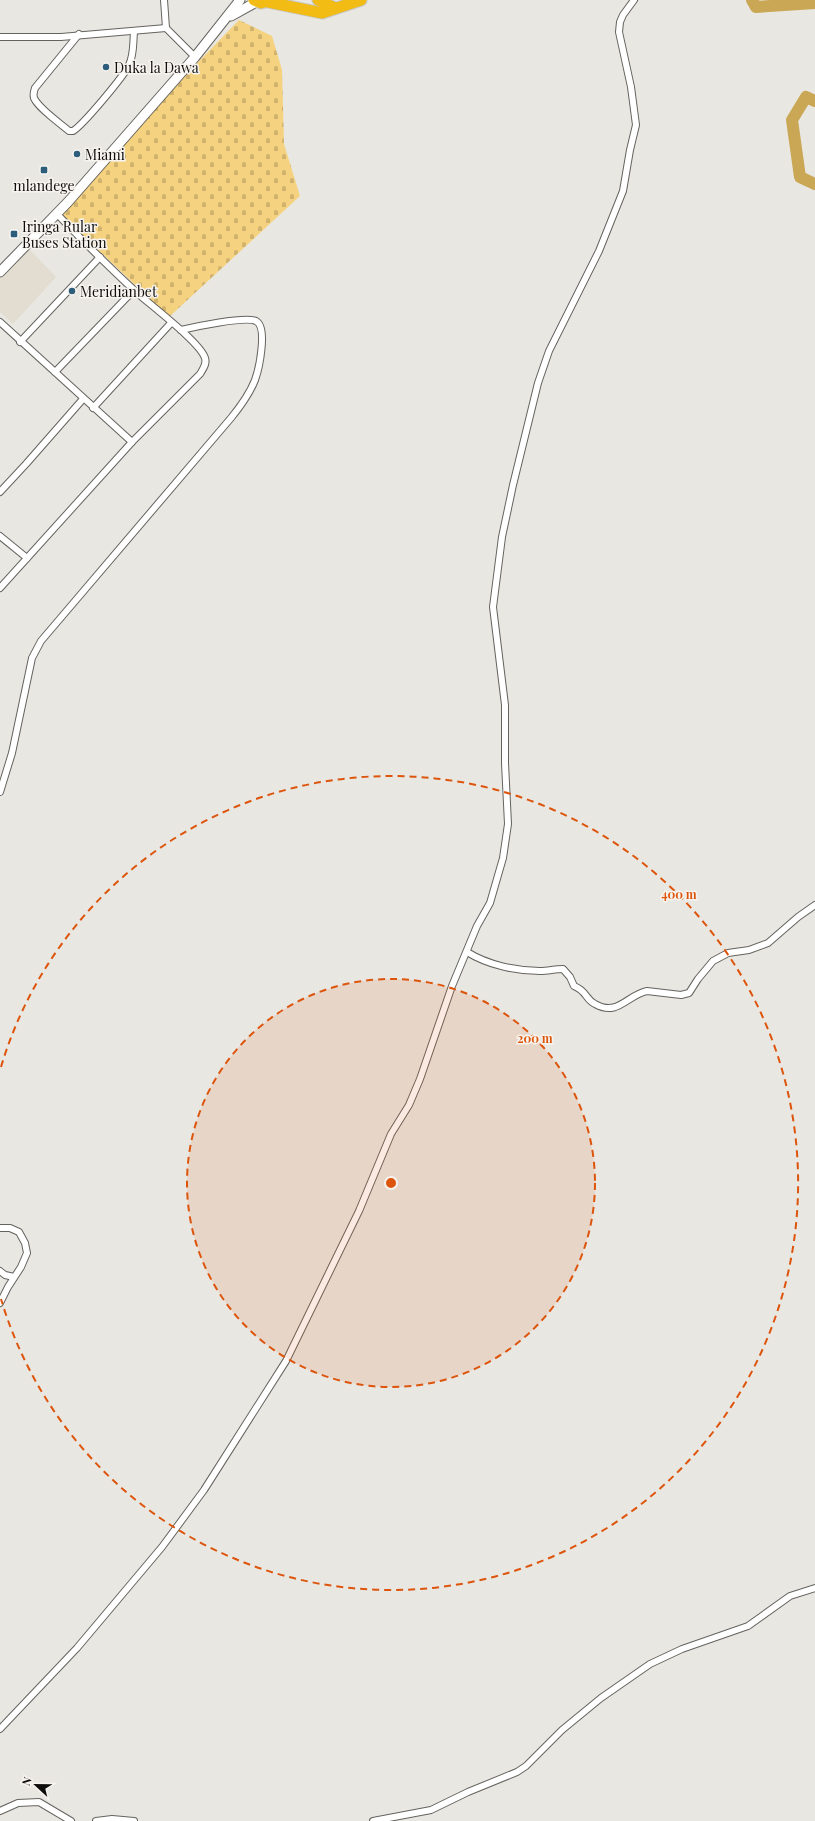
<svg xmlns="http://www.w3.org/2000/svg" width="815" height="1821" font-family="'Playfair Display',serif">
<defs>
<pattern id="cemetery-stones" width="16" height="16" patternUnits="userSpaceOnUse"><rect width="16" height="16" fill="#f5d27f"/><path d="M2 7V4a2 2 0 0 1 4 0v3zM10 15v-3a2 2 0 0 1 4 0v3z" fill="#d1b36d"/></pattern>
</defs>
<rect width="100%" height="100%" fill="#e9e7e2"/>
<path fill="#e2ddd0" d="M 22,242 L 56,277 L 13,324 L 0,312 L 0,267 Z"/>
<path fill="url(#cemetery-stones)" d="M 239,20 L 272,36 L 282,70 L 284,144 L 300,196 L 169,317 L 55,209 Z"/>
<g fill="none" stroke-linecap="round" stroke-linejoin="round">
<g stroke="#c9a754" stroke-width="12">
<path d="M 752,0 L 756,7 L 815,3"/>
<path d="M 815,101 L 806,97 L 792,120 L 800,177 L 815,184"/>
</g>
<defs>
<g id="street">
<path d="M 164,0 L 166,28 L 195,57"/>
<path d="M 79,34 L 35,88 C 34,91 33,95 34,98 C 39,109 60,123 69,131 L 73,131 C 83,125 124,76 129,65 C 134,55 133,43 134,32"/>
<path d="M 0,37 L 61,37 L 166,28"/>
<path d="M 0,322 L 132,442"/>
<path d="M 20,342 L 100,257"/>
<path d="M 55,372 L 134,290"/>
<path d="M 93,408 L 171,323"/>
<path d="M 0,492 L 26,464 L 83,399"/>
<path d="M 0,536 L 27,558"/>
<path d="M 0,588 L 132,442 L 200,374 C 203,369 207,364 205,358 C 200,342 149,304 135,291 C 108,266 82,240 57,214"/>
<path d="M 0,792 L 12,753 L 32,658 L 41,641 L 231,418 C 240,407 250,393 255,380 C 259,369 268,327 256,321 C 245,316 194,327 181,330"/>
<path d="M 467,952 C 488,965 516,971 540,971 C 548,971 555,969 563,969 L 570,977 L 574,986 C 587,991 585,999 595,1004 C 618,1017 627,995 647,991 L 681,995 L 689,993 L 698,979 L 713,961 L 728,953 L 749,950 L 768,943 L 798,917 L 815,905"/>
<path d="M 0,1228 L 10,1228 L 19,1232 L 25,1243 L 27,1253 L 21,1267 L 8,1287 L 0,1303"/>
<path d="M 0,1271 L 5,1275 L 14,1277"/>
<path d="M 0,1729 L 77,1648 L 162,1547 L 204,1490 L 286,1361 L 359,1211 L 391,1134 L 409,1105 L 420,1079 L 452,986 L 477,926 L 490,903 L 503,858 L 508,824 L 505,763 L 505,705 L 493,607 L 502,537 L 513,485 L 538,383 L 549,351 L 599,251 L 623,191 L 630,150 L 636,125 L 631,87 L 619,32 L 620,22 L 623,15 L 634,0"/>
<path d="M 0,1811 L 18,1803 L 39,1802 L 71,1821"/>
<path d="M 96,1821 L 112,1819 L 134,1821"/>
<path d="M 373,1821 L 431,1810 L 468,1792 L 517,1772 L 526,1766 L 562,1730 L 601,1698 L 650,1664 L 682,1649 L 748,1626 L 790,1596 L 815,1588"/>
</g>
<g id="secondary">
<path d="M 231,16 L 258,1"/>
<path d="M 0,272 L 68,202 L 195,57 L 240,0"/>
</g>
<g id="highway">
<path d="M 254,0 L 261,3 L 271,0"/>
<path d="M 318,0 L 335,8"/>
<path d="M 268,2 L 322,13 L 361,0"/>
</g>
</defs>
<use href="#street" stroke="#65635f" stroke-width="8"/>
<use href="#secondary" stroke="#65635f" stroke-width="11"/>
<use href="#highway" stroke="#c5c5c5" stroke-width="13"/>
<use href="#street" stroke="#fff" stroke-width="6"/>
<use href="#secondary" stroke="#fff" stroke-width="9"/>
<use href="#highway" stroke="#f2bc15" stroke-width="11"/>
</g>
<circle cx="391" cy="1183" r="204" fill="#dd550c" fill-opacity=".12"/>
<g fill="none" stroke="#dd550c" stroke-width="2" stroke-dasharray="7 5">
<circle cx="391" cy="1183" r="204"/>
<path d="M1 1067A407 407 0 1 1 1 1299"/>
</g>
<g fill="#2c5e7b" stroke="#f7f4ef" stroke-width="1.5">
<circle cx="106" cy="67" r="4"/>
<circle cx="77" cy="154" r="4"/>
<rect x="40" y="166" width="8" height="8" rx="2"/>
<rect x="10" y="230" width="8" height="8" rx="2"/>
<circle cx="72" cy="291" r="4"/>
</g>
<g text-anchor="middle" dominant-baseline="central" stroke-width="3" stroke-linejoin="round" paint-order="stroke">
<g font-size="14" fill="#0e0d0c" stroke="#f7f4ef" text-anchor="start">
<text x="114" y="67">Duka la Dawa</text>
<text x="85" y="154">Miami</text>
<text x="44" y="185" text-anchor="middle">mlandege</text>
<text x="22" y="226">Iringa Rular<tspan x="22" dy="16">Buses Station</tspan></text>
<text x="80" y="291">Meridianbet</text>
</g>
</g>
<circle cx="391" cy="1183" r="6" fill="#dd550c" stroke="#f7f4ef" stroke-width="2"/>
<g font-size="12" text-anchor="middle" font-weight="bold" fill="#dd550c" stroke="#f7f4ef" stroke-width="3" stroke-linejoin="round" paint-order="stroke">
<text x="679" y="899">400 m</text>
<text x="535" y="1043">200 m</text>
</g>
<g transform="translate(36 1785) rotate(292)" stroke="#f7f4ef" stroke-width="3" paint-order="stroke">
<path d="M0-3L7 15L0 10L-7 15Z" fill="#0e0d0c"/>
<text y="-6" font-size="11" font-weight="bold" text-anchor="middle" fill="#0e0d0c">N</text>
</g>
</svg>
